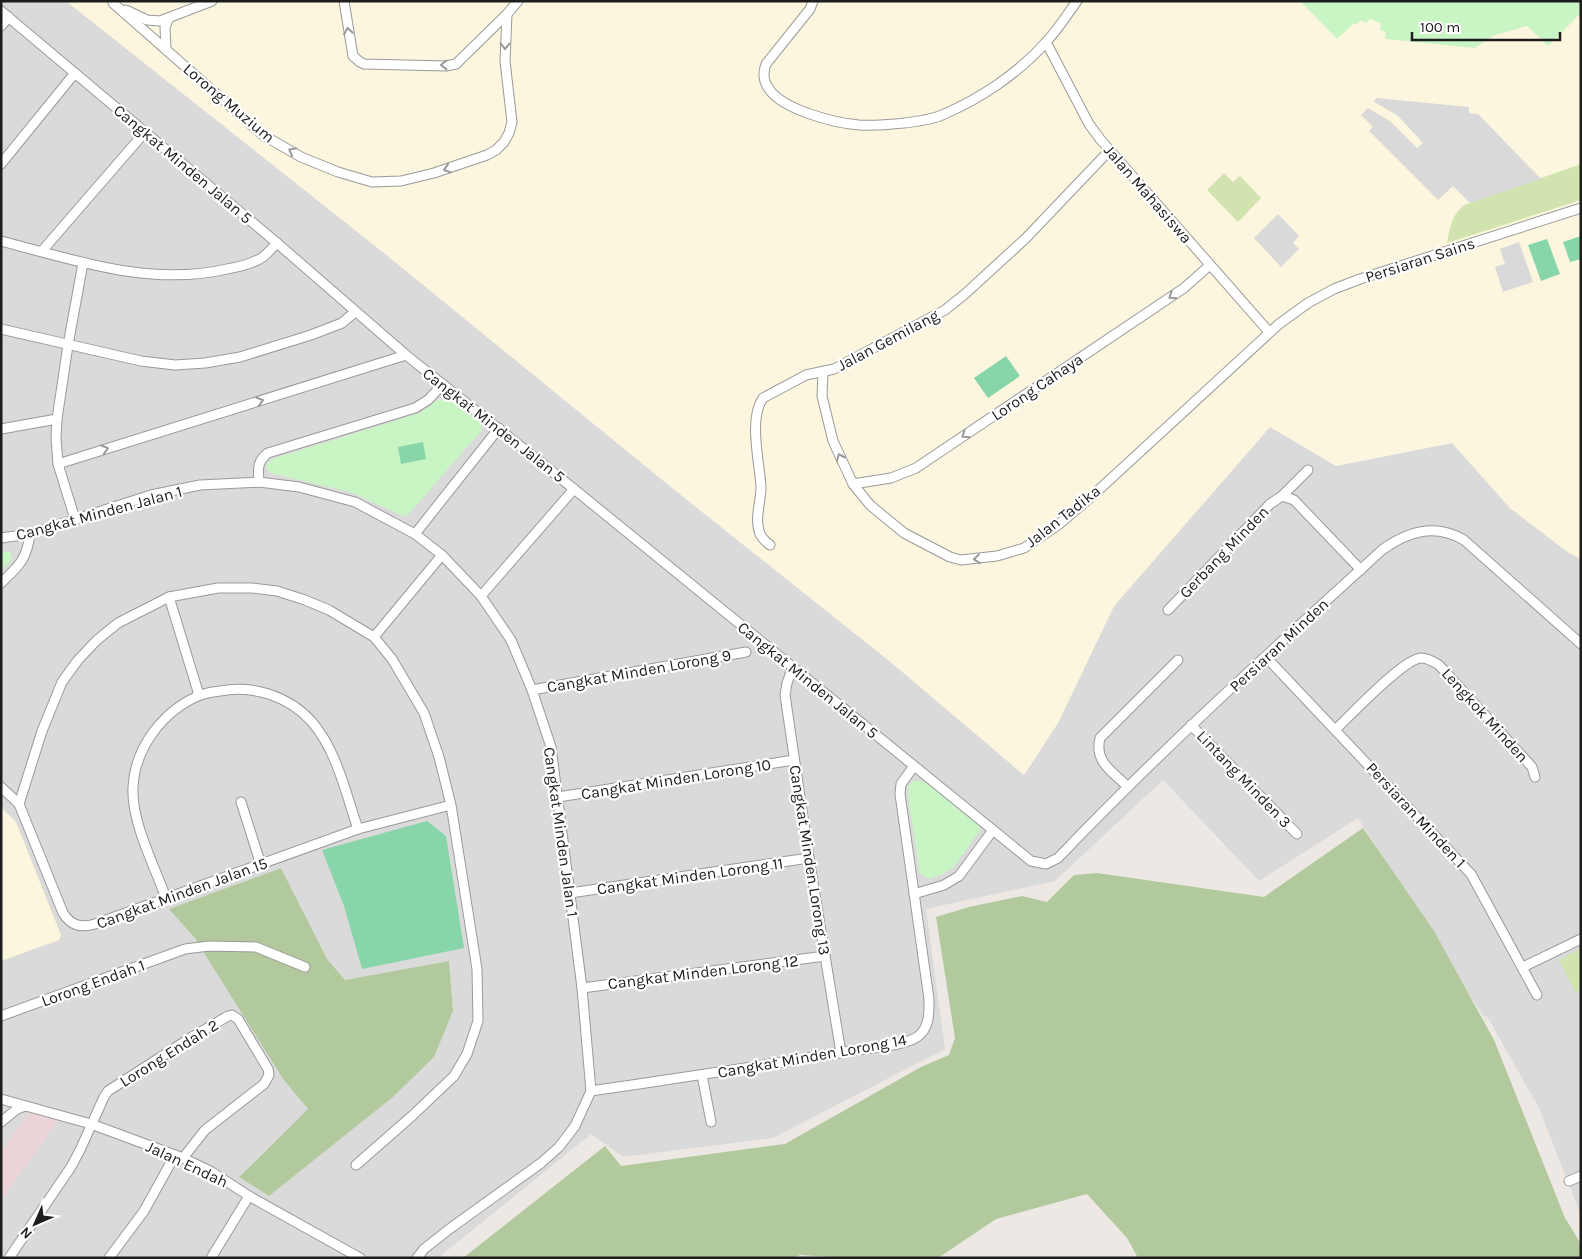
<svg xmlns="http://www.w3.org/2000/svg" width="1582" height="1259" font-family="Karla,sans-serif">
<rect width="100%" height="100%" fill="#ede8e4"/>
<path fill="#dbdada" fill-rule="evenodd" d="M 1,1 L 66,1 L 389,257 L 671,487 L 893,664 L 1024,775 L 1058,723 L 1114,606 L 1270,427 L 1336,466 L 1452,443 L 1510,508 L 1569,553 L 1581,559 L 1581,1216 L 1539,1108 L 1487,1016 L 1484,1017 L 1358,818 L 1259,881 L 1163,780 L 1055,881 L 926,909 L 945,1049 L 773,1138 L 623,1157 L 591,1134 L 438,1258 L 1,1258 ZM 281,868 L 327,959 L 345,980 L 449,961 L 453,1011 L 434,1057 L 393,1097 L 269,1196 L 239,1176 L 308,1109 L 283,1079 L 194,937 L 170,909 Z"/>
<path fill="#edd4d8" d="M 32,1109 L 62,1115 L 1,1200 L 1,1151 Z"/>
<g fill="#fcf6de">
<path d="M 66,1 L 1581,1 L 1581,559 L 1569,553 L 1510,508 L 1452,443 L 1336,466 L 1270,427 L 1114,606 L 1058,723 L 1024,775 L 893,664 L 671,487 L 389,257 Z"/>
<path d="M 1,807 L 16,822 L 61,935 L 59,940 L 1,961 Z"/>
</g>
<g fill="#d1e3ae">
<path d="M 1581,164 L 1581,200 L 1447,243 C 1449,230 1452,214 1464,205 Z"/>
<path d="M 1224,173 L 1233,182 L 1240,176 L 1261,198 L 1238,222 L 1207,190 Z"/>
<path d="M 1578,950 L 1581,957 L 1581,990 L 1575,992 L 1559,960 Z"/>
</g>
<g fill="#b1c99c">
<path d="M 1363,828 L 1434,931 L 1494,1040 L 1565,1218 L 1581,1244 L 1581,1258 L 1138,1258 L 1127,1238 L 1087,1194 L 996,1219 L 938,1258 L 848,1258 L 800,1255 L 794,1258 L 463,1258 L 605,1146 L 621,1166 L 785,1144 L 921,1067 L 949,1055 L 955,1038 L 936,917 L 969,907 L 1022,896 L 1047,902 L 1074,875 L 1097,873 L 1264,897 Z"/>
<path d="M 281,868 L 327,959 L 345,980 L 449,961 L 453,1011 L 434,1057 L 393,1097 L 269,1196 L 239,1177 L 308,1109 L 283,1079 L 194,937 L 169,909 Z"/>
</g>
<g fill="#c9f4c4">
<path d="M 1300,1 L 1581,1 L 1581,13 L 1548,46 L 1527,26 L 1492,36 L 1475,48 L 1385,39 L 1386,32 L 1380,30 L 1381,23 L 1370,19 L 1366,23 L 1361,20 L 1356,25 L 1354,23 L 1337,39 Z"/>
<path d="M 451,398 L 481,421 L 482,430 L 407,516 L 404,516 L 350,492 L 270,473 L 267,470 L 266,465 L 272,459 L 420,413 L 439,399 Z"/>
<path d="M 10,551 L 12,559 L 1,570 L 1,552 Z"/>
<path d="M 916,780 L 925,782 L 979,826 L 980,830 L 954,867 L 943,874 L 928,879 L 920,873 L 908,797 C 907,788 907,783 916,780 Z"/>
</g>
<g fill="#88d5aa">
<path d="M 1581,236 L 1581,259 L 1570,262 L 1563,242 Z"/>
<path d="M 1547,239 L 1560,274 L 1541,281 L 1528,245 Z"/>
<path d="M 1006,356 L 1020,376 L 988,398 L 974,378 Z"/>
<path d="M 423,442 L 426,459 L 401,464 L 398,447 Z"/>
<path d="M 427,821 L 446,836 L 464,948 L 362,969 L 344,906 L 322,850 Z"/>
</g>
<g fill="#d9d9d9">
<path d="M 1376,98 L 1469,107 L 1469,113 L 1478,114 L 1541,179 L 1470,203 L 1453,186 L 1438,200 L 1369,131 L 1373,127 L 1361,115 L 1368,108 L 1391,122 L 1417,148 L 1423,143 L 1397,115 L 1374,102 Z"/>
<path d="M 1278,214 L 1299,236 L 1293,243 L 1299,249 L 1281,267 L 1254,238 Z"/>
<path d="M 1519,242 L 1533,282 L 1503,292 L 1495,267 L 1505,264 L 1500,249 Z"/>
</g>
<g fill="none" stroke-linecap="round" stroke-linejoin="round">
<defs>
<g id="minor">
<path d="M 344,1 L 353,56 L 360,62 L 364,64 L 446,66 L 456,64 L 507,14"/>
<path d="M 813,1 L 810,9 L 766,64 C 763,72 763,81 769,89 C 783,110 835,123 859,125 C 879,126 923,123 942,115 C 980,99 1019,73 1047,41 C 1058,29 1067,15 1077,1"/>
<path d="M 113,3 L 263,135 L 301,157 L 338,172 L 372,182 L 401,181 L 434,173 L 487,155 L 496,150 L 504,142 L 509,133 L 512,122 L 505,61 L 507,14 L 518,1"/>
<path d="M 126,10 L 147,20 L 160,21 L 212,1"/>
<path d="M 1,11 L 277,243 L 406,355 L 574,489 L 1031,861 L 1046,864 L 1058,858 C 1161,750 1272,650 1382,550 C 1408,531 1435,523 1464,540 L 1581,644"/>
<path d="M 1,26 L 9,17"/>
<path d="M 1046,42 L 1089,124 L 1100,139 L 1269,332"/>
<path d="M 166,50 L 165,27 L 169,18"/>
<path d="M 1,164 L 75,73"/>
<path d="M 1,241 C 75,260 150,287 227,269 C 239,267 254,263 263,257 C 268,253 273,247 277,243"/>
<path d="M 42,251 L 145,132"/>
<path d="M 1,329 L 141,361 L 175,365 L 205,363 L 240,357 L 311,335 L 342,323 L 355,312"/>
<path d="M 823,372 L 822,396 L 833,441 L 853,484 L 870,505 L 904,533 L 950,557 L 961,560 L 997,556 L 1024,548 L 1058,525 L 1091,497 L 1279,324 L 1308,303 L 1334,289 L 1360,279 L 1581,208"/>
<path d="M 1,429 L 57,419"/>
<path d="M 58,464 L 406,355"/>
<path d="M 259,482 C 258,469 257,461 268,453 L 415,408 L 428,400 L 443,384"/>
<path d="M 853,484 L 891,478 L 916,468 L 1184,288 L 1210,265"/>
<path d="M 1282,496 L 1308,470"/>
<path d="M 75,519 L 58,464 L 56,438 L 57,419 L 68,345 L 83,263"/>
<path d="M 415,534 L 499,428"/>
<path d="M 1,538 L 30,534 L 151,495 L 200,485 L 259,482 L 299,487 L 355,502 L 415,534 L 442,555 L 481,596 L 511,640 L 532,690 L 551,747 L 582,988 L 591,1091 L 575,1126 L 559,1147 L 541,1163 L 448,1230 L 424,1249 L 417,1258"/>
<path d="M 770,545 C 766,542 762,538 760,534 C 754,519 761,502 761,487 C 760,464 748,419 763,398 L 806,375 L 834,369 L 945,310 L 965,294 L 1026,238 L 1109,151"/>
<path d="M 1,583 C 19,566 27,559 30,534"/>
<path d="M 481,596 L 574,489"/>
<path d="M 169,597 L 199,695"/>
<path d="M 1168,610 L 1270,504 L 1282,496 L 1294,500 L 1361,570"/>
<path d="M 374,637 L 442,555"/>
<path d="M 1266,657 L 1471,874 L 1537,995"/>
<path d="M 793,667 L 787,683 L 785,695 L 809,858 L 841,1053"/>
<path d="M 532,690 L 746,652"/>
<path d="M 1191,725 L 1297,834"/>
<path d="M 1336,729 C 1351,715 1403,659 1421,658 C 1428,658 1434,662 1439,665 L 1532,767 L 1535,777"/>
<path d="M 1127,786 C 1112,771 1094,762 1100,738 L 1178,660"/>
<path d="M 1,787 L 19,804"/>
<path d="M 558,797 L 794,760"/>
<path d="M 241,802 L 261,865"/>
<path d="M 570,893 L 809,858"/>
<path d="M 914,894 L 944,885 L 959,876 L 993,830"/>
<path d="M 166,898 C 154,865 131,821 133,787 C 135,748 162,712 198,696 C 205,693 212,692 220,691 C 254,685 289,696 312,722 C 337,751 346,794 358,829"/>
<path d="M 1523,967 L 1581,939"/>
<path d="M 582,988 L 825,956"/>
<path d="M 1,1016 L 185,949 L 209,946 L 256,947 L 305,967"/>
<path d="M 702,1075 L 711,1122"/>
<path d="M 591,1091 C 677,1078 764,1066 850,1051 C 867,1048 904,1046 917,1037 C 930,1028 929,1013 929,999 L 900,794 L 901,784 L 914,766"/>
<path d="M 1,1099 L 91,1124 L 183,1158 L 212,1172 L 249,1196 L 360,1258"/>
<path d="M 1,1122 L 17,1109 L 25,1106"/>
<path d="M 356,1165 L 412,1116 L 454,1076 L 467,1054 L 478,1021 L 477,969 L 451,805 L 439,757 L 424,713 L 392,659 L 374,637 L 329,610 L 305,600 L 277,591 L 252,588 L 218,588 L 169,597 L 118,623 L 97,640 L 78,660 L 62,682 L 42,731 L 19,804 L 63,913 C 71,926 81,928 95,924 L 358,829 L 451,805"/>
<path d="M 1569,1181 L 1581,1176"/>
<path d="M 9,1258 L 71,1167 L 80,1150 L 104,1097 L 108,1091 L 192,1037 L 228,1016 L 232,1015 L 238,1019 L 268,1069 L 269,1075 L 264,1084 L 205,1130 L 183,1158"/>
<path d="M 109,1258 L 144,1211 L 175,1155"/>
<path d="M 211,1258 L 249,1196"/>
</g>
</defs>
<use href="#minor" stroke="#9a9a9a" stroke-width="11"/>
<use href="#minor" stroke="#fff" stroke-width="9"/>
</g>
<defs><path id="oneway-chevron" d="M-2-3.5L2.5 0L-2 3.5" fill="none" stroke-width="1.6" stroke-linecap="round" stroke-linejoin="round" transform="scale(1.25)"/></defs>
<g stroke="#999">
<use href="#oneway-chevron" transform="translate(348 31) rotate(-99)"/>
<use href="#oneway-chevron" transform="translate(505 46) rotate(91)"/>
<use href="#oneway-chevron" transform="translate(444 65) rotate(179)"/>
<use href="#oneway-chevron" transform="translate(292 151) rotate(-151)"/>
<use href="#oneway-chevron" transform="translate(447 169) rotate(162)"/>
<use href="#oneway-chevron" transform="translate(1172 296) rotate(146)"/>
<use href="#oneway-chevron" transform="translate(260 401) rotate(-17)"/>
<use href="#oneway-chevron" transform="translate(965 435) rotate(146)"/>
<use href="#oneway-chevron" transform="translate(105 449) rotate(-17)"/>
<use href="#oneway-chevron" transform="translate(840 457) rotate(-114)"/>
<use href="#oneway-chevron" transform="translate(977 559) rotate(174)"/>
</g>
<g text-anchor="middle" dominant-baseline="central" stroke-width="4.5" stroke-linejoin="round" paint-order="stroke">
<g font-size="16" fill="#1d1d1d" stroke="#fff">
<text transform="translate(229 103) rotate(40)">Lorong Muzium</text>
<text transform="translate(183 164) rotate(40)">Cangkat Minden Jalan 5</text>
<text transform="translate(1148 194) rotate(49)">Jalan Mahasiswa</text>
<text transform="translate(1420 260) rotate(-18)">Persiaran Sains</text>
<text transform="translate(888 340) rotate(-28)">Jalan Gemilang</text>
<text transform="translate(1037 387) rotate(-34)">Lorong Cahaya</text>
<text transform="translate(494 425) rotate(38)">Cangkat Minden Jalan 5</text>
<text transform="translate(99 513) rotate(-15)">Cangkat Minden Jalan 1</text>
<text transform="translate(1063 516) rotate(-38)">Jalan Tadika</text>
<text transform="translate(1224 552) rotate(-46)">Gerbang Minden</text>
<text transform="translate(1279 645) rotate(-43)">Persiaran Minden</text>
<text transform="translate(639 671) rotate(-10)">Cangkat Minden Lorong 9</text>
<text transform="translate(808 680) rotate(39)">Cangkat Minden Jalan 5</text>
<text transform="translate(1485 715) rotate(48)">Lengkok Minden</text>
<text transform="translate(676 779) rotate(-9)">Cangkat Minden Lorong 10</text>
<text transform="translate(1244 779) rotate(46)">Lintang Minden 3</text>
<text transform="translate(1416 815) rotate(47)">Persiaran Minden 1</text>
<text transform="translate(561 832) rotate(82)">Cangkat Minden Jalan 1</text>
<text transform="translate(810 860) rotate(81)">Cangkat Minden Lorong 13</text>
<text transform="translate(690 876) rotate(-8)">Cangkat Minden Lorong 11</text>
<text transform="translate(182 893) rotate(-20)">Cangkat Minden Jalan 15</text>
<text transform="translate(703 972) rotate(-7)">Cangkat Minden Lorong 12</text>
<text transform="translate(93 983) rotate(-20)">Lorong Endah 1</text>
<text transform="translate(169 1053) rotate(-32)">Lorong Endah 2</text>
<text transform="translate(812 1056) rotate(-10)">Cangkat Minden Lorong 14</text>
<text transform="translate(187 1164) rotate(25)">Jalan Endah</text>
</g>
</g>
<rect width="1582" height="1259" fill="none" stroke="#1d1d1d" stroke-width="5"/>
<g transform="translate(35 1224) rotate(225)" stroke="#ffffff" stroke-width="4" paint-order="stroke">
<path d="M0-4L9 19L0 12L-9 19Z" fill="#1d1d1d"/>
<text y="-8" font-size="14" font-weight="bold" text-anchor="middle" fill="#1d1d1d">N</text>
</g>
<path d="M1412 32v8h148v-8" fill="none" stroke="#1d1d1d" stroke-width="2.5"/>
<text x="1420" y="32" font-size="15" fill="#1d1d1d" stroke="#ffffff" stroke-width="4" paint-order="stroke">100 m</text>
</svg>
